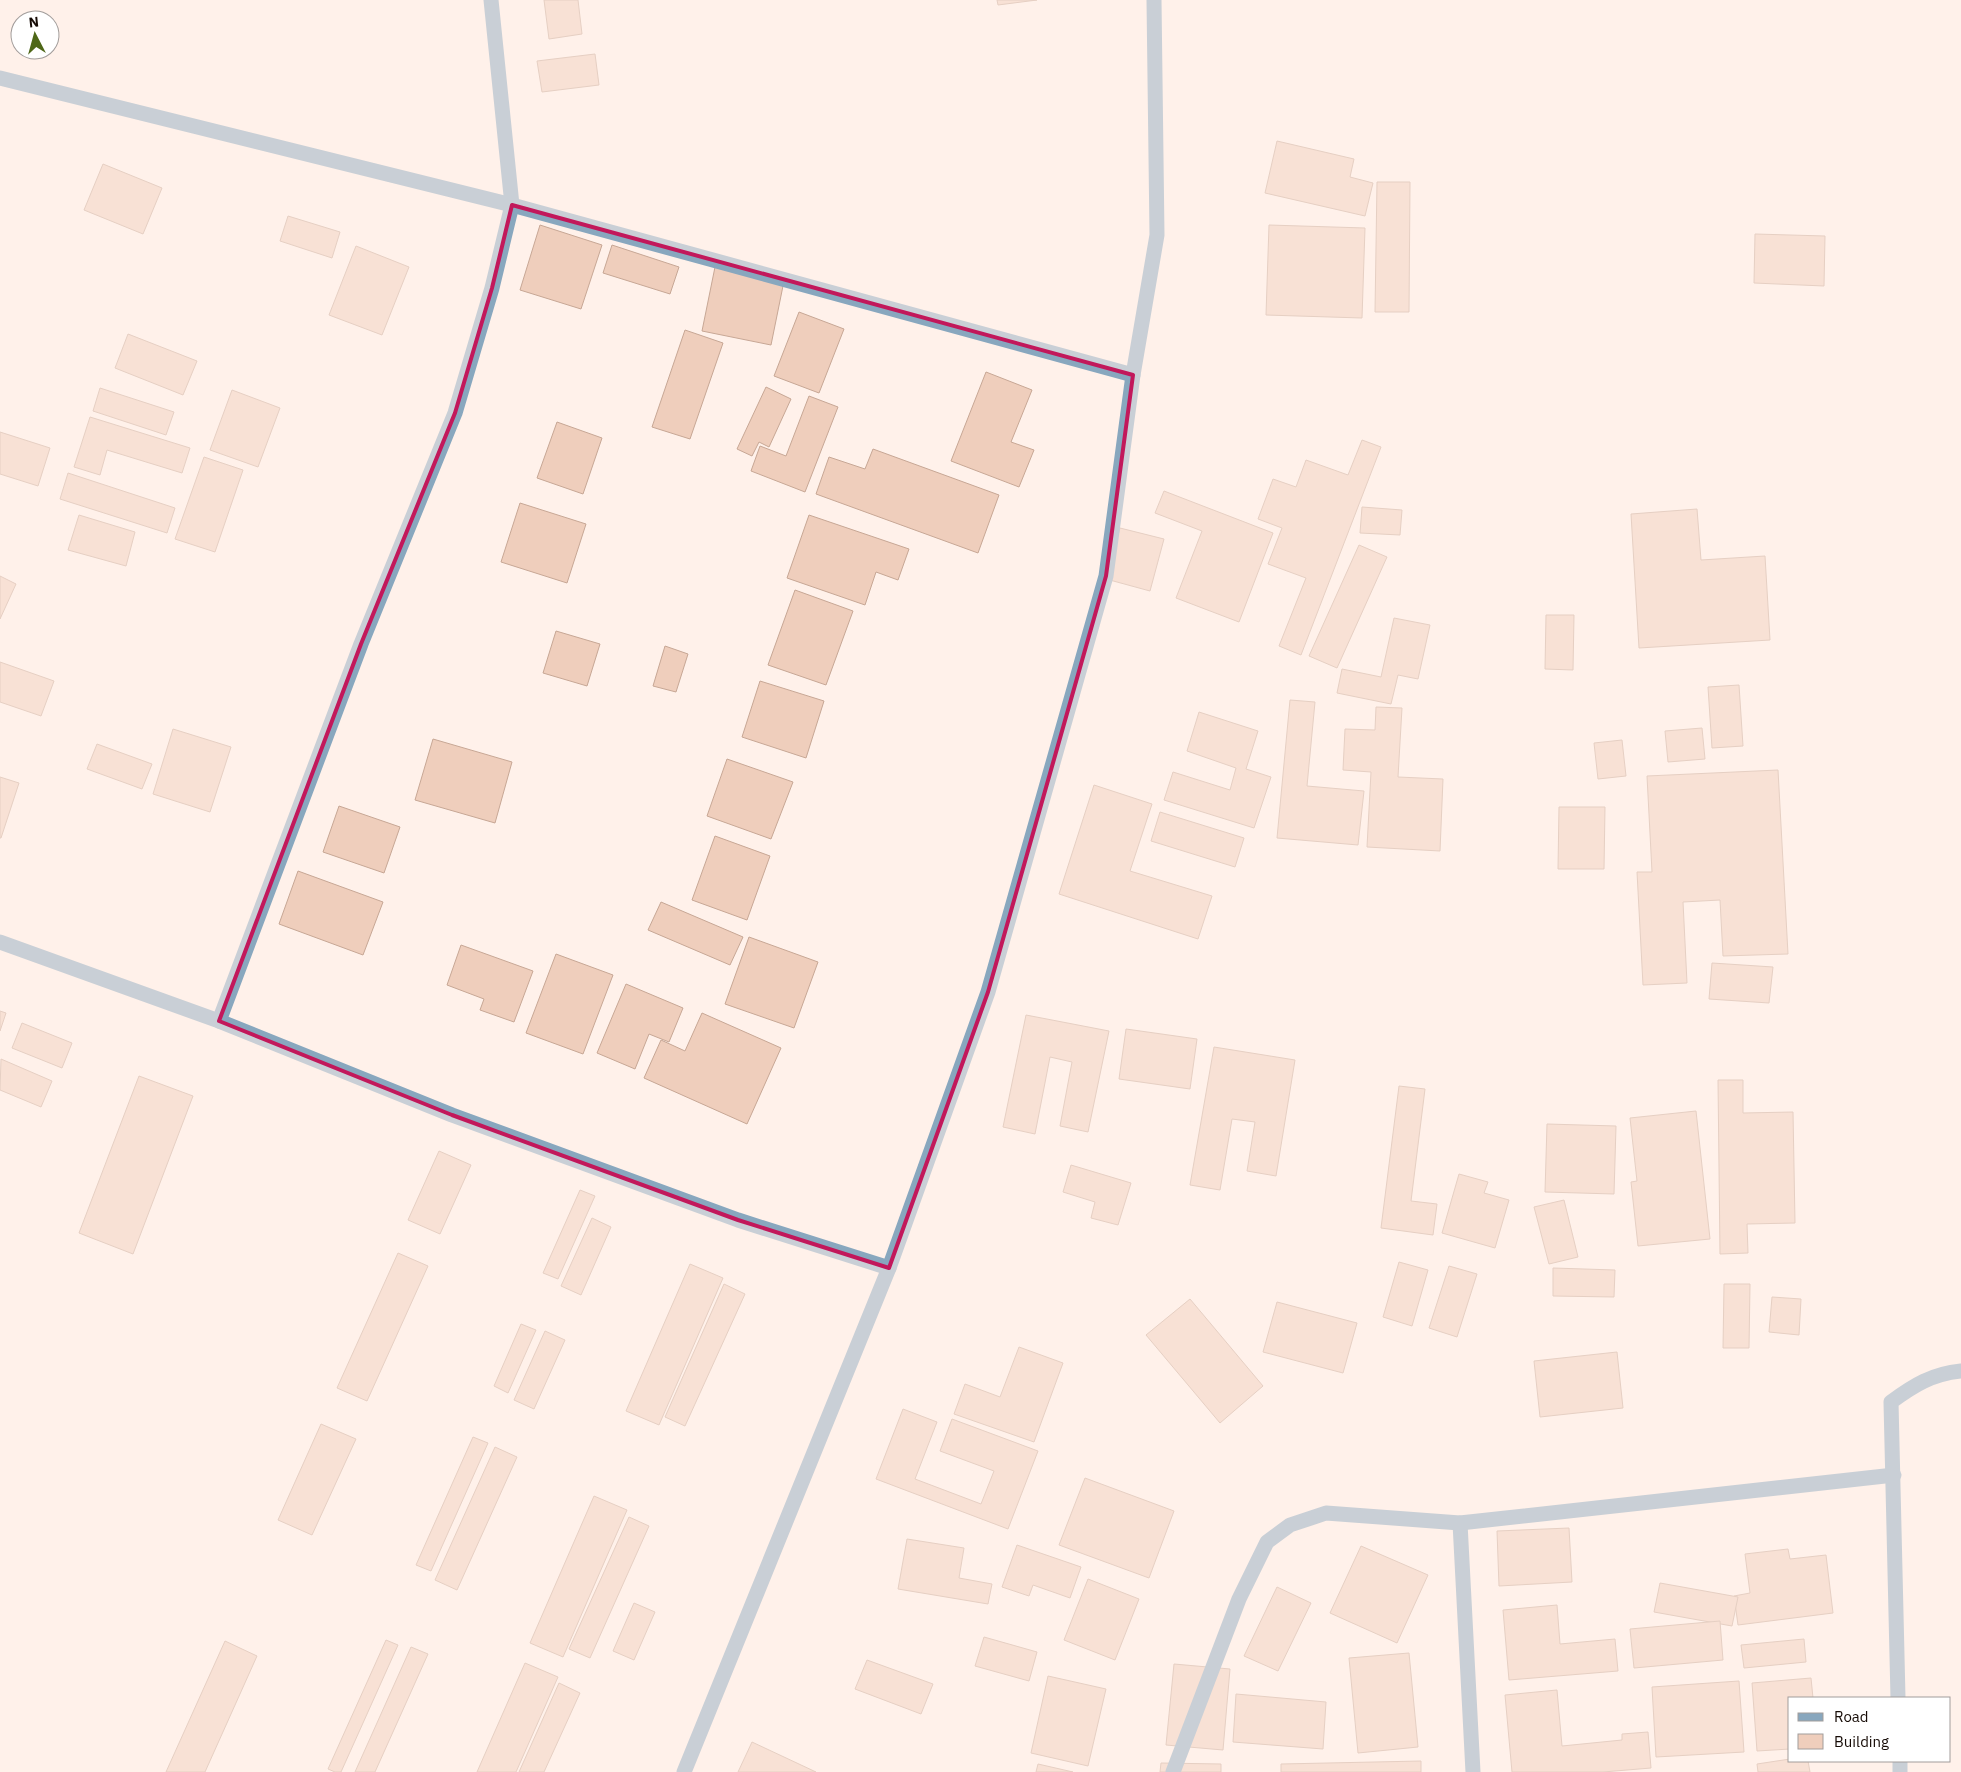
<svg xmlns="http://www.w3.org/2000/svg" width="1961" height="1772" font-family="'IBM Plex Sans',sans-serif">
<rect width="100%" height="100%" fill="#fff1ea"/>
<g fill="#efcebc" stroke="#c7a795">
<path d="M 544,0 L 578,0 L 582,34 L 549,39 Z"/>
<path d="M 997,0 L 1037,0 L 998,5 Z"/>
<path d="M 595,54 L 599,85 L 542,92 L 537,61 Z"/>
<path d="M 1277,141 L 1354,159 L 1350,177 L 1373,183 L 1365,216 L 1265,193 Z"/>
<path d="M 103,164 L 162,188 L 143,234 L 84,210 Z"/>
<path d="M 1377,182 L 1410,182 L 1409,312 L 1375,312 Z"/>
<path d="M 288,216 L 340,232 L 332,258 L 280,241 Z"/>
<path d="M 540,225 L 602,245 L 581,309 L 520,290 Z"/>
<path d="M 1269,225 L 1365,228 L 1362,318 L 1266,315 Z"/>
<path d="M 1755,234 L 1825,236 L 1824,286 L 1754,283 Z"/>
<path d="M 612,245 L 679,267 L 670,294 L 603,273 Z"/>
<path d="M 356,246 L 409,267 L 382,335 L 329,315 Z"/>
<path d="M 715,267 L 784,281 L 771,345 L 702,331 Z"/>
<path d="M 799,312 L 844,329 L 819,393 L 774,376 Z"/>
<path d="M 685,330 L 723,343 L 690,439 L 652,427 Z"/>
<path d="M 128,334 L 197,361 L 183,395 L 115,368 Z"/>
<path d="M 986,372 L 1032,390 L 1011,442 L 1034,450 L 1019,487 L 951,461 Z"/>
<path d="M 766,387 L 791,399 L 769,447 L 759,442 L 752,456 L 737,449 Z"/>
<path d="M 100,388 L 174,412 L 166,435 L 93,411 Z"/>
<path d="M 232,390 L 280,408 L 258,467 L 210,450 Z"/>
<path d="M 809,396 L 838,407 L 805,492 L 751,471 L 760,446 L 786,456 Z"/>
<path d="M 90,417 L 190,448 L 182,473 L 107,450 L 100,475 L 74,467 Z"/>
<path d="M 557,422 L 602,438 L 583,494 L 537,478 Z"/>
<path d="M 0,432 L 50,448 L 38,486 L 0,474 Z"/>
<path d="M 1362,440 L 1381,447 L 1301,655 L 1279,646 L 1306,578 L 1268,564 L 1282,528 L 1258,519 L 1273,479 L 1296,487 L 1306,460 L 1348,475 Z"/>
<path d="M 873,449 L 999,495 L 978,553 L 816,494 L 829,457 L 865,469 Z"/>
<path d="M 204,457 L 243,470 L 215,552 L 175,539 Z"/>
<path d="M 68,473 L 175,508 L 167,533 L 60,499 Z"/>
<path d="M 1164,491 L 1273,533 L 1239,622 L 1176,598 L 1202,531 L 1155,513 Z"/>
<path d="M 520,503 L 586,524 L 567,583 L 501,562 Z"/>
<path d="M 1362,507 L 1402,510 L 1400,535 L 1360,533 Z"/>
<path d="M 1697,509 L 1701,560 L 1765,556 L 1770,640 L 1639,648 L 1631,514 Z"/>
<path d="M 79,515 L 135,532 L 126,566 L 68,550 Z"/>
<path d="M 809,515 L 909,549 L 898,580 L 876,572 L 865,605 L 787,578 Z"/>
<path d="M 1120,528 L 1164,539 L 1150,591 L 1106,579 Z"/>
<path d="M 1359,545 L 1387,557 L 1337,668 L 1309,656 Z"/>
<path d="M 0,576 L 16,584 L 0,619 Z"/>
<path d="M 795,590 L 853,611 L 826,685 L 768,665 Z"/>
<path d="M 1546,615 L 1574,615 L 1573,670 L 1545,669 Z"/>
<path d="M 1394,618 L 1430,625 L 1418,679 L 1398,675 L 1391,704 L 1337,693 L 1342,669 L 1381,677 Z"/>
<path d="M 556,631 L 600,644 L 587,686 L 543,673 Z"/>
<path d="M 665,646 L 688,654 L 676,692 L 653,686 Z"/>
<path d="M 0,662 L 54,681 L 41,716 L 0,702 Z"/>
<path d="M 760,681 L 824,701 L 806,758 L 742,737 Z"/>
<path d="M 1739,685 L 1743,746 L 1712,748 L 1708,687 Z"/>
<path d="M 1290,700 L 1315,702 L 1307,786 L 1364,791 L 1358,845 L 1277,838 Z"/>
<path d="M 1376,707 L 1402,708 L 1398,777 L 1443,779 L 1440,851 L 1367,847 L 1371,772 L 1343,770 L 1345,729 L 1375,730 Z"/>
<path d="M 1199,712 L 1258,731 L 1246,769 L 1271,777 L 1254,828 L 1164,800 L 1173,772 L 1230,790 L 1236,768 L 1187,751 Z"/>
<path d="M 1702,728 L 1705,759 L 1668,762 L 1665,731 Z"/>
<path d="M 173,729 L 231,747 L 210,812 L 153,794 Z"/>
<path d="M 433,739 L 512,762 L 495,823 L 415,800 Z"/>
<path d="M 1622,740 L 1626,776 L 1598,779 L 1594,743 Z"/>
<path d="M 97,744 L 152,764 L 142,789 L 87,769 Z"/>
<path d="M 727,759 L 793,782 L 771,839 L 707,816 Z"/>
<path d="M 1778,770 L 1788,954 L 1723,956 L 1720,900 L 1683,902 L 1687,983 L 1643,985 L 1637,872 L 1652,872 L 1647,776 Z"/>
<path d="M 0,777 L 19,783 L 1,838 L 0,838 Z"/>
<path d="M 1094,785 L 1152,804 L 1130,871 L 1212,896 L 1198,939 L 1059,894 Z"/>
<path d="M 339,806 L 400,827 L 384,873 L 323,852 Z"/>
<path d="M 1559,807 L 1605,807 L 1604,869 L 1558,869 Z"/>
<path d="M 1160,812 L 1244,838 L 1235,867 L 1151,841 Z"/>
<path d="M 715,836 L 770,856 L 747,920 L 692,900 Z"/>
<path d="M 298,871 L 383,902 L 363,955 L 279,924 Z"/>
<path d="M 661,902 L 743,937 L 730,965 L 648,930 Z"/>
<path d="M 749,937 L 818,962 L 794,1028 L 725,1004 Z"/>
<path d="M 461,945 L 533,971 L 514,1022 L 480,1010 L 484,999 L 447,985 Z"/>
<path d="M 556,954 L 613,975 L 583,1054 L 526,1033 Z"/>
<path d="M 1712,963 L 1773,967 L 1769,1003 L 1709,999 Z"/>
<path d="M 626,984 L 683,1008 L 669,1042 L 649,1034 L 635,1069 L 597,1053 Z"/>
<path d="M 0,1011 L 6,1013 L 0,1031 Z"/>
<path d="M 702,1013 L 781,1048 L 747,1124 L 644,1078 L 661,1040 L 685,1051 Z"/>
<path d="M 1026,1015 L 1109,1031 L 1088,1132 L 1060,1126 L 1072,1062 L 1050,1057 L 1035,1134 L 1003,1127 Z"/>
<path d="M 22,1023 L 72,1043 L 62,1068 L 12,1048 Z"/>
<path d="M 1126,1029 L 1197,1039 L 1190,1089 L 1119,1079 Z"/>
<path d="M 1214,1047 L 1295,1060 L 1276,1176 L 1247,1171 L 1255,1122 L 1232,1119 L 1220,1190 L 1190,1185 Z"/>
<path d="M 1,1059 L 52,1081 L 41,1107 L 0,1090 Z"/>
<path d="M 139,1076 L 193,1096 L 133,1254 L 79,1233 Z"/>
<path d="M 1718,1080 L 1743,1080 L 1743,1113 L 1793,1112 L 1795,1223 L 1747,1224 L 1748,1253 L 1720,1254 Z"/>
<path d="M 1399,1086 L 1425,1089 L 1411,1201 L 1437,1204 L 1433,1235 L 1381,1228 Z"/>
<path d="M 1696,1111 L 1710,1239 L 1638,1246 L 1631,1182 L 1637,1181 L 1630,1118 Z"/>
<path d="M 1547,1124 L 1616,1126 L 1614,1194 L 1545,1192 Z"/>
<path d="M 439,1151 L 471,1165 L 440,1234 L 408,1220 Z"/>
<path d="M 1071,1165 L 1131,1183 L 1118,1225 L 1091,1218 L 1095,1202 L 1063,1192 Z"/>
<path d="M 1459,1174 L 1488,1182 L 1484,1193 L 1509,1200 L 1495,1248 L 1442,1233 Z"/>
<path d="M 580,1190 L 595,1196 L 558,1279 L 543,1273 Z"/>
<path d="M 1564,1200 L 1578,1257 L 1549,1264 L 1534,1207 Z"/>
<path d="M 592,1218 L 611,1227 L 581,1295 L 561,1286 Z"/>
<path d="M 398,1253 L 428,1266 L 367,1401 L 337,1388 Z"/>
<path d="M 1399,1262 L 1428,1270 L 1412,1326 L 1383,1317 Z"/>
<path d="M 690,1264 L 723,1278 L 659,1425 L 626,1411 Z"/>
<path d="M 1449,1266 L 1477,1274 L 1457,1337 L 1429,1328 Z"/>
<path d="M 1553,1268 L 1615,1270 L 1614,1297 L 1553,1296 Z"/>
<path d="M 724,1284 L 745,1294 L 685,1426 L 665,1417 Z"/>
<path d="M 1724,1284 L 1750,1284 L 1749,1348 L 1723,1348 Z"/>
<path d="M 1772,1297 L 1801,1299 L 1799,1335 L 1769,1332 Z"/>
<path d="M 1190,1299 L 1263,1386 L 1220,1423 L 1146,1335 Z"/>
<path d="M 1277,1302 L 1357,1323 L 1343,1373 L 1263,1352 Z"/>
<path d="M 521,1324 L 536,1330 L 508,1393 L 494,1386 Z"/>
<path d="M 545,1331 L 565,1340 L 534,1409 L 514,1400 Z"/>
<path d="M 1019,1347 L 1063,1363 L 1034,1442 L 954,1414 L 965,1384 L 1000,1397 Z"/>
<path d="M 1617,1352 L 1623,1408 L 1540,1417 L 1534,1361 Z"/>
<path d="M 903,1409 L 937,1422 L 915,1479 L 981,1504 L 994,1471 L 940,1451 L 952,1419 L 1038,1451 L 1008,1529 L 876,1479 Z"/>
<path d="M 321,1424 L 356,1439 L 312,1535 L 278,1520 Z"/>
<path d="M 473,1437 L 488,1443 L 431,1571 L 416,1565 Z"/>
<path d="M 495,1447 L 517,1457 L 457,1590 L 435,1580 Z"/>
<path d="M 1085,1478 L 1174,1511 L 1149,1578 L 1059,1545 Z"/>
<path d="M 594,1496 L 627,1510 L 563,1657 L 530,1643 Z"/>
<path d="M 629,1517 L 649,1526 L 590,1658 L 569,1649 Z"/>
<path d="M 1569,1528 L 1572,1582 L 1499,1586 L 1497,1531 Z"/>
<path d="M 907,1539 L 964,1548 L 959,1578 L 992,1584 L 988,1604 L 898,1589 Z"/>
<path d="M 1017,1545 L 1081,1567 L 1070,1598 L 1033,1585 L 1029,1596 L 1002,1587 Z"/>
<path d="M 1361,1546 L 1428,1575 L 1397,1643 L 1330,1613 Z"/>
<path d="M 1788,1549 L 1790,1559 L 1826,1555 L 1833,1613 L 1738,1625 L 1734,1596 L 1750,1593 L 1745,1554 Z"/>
<path d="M 1088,1579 L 1139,1599 L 1115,1660 L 1064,1640 Z"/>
<path d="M 1660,1583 L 1738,1597 L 1732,1626 L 1654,1612 Z"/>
<path d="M 1277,1587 L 1311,1603 L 1278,1671 L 1244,1656 Z"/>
<path d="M 634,1603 L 655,1612 L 634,1660 L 613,1651 Z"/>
<path d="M 1557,1605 L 1560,1644 L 1615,1639 L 1618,1671 L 1509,1680 L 1503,1610 Z"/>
<path d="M 1720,1621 L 1723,1660 L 1634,1668 L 1630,1629 Z"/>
<path d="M 984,1637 L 1037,1652 L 1029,1681 L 975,1666 Z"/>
<path d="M 1804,1639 L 1806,1662 L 1744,1668 L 1741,1645 Z"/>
<path d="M 386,1640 L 398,1645 L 341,1772 L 335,1772 L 328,1769 Z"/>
<path d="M 225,1641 L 257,1656 L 205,1772 L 166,1772 Z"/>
<path d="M 411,1647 L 428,1654 L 375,1772 L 355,1772 Z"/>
<path d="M 1409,1653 L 1418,1747 L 1358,1753 L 1349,1658 Z"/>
<path d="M 867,1660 L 933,1684 L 921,1714 L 855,1689 Z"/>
<path d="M 525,1663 L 558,1677 L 516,1772 L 477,1772 Z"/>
<path d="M 1174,1664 L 1230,1669 L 1223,1750 L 1166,1745 Z"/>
<path d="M 1048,1676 L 1106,1689 L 1088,1766 L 1031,1753 Z"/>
<path d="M 1811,1678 L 1813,1698 L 1790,1698 L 1790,1749 L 1757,1751 L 1752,1683 Z"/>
<path d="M 1739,1681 L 1744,1752 L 1656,1757 L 1652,1687 Z"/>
<path d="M 559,1683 L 580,1693 L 544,1772 L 519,1772 Z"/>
<path d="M 1557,1690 L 1562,1746 L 1622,1740 L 1622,1734 L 1648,1732 L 1651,1768 L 1603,1772 L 1512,1772 L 1505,1695 Z"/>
<path d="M 1236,1694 L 1326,1702 L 1323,1749 L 1233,1742 Z"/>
<path d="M 752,1742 L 816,1772 L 738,1772 Z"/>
<path d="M 1790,1759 L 1790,1761 L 1808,1761 L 1810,1772 L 1758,1772 L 1757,1764 Z"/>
<path d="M 1421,1761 L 1421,1772 L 1281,1772 L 1281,1764 Z"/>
<path d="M 1161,1763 L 1221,1764 L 1221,1772 L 1160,1772 Z"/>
<path d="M 1038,1764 L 1073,1772 L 1036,1772 Z"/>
</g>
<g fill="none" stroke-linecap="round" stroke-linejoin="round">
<g stroke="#88a7be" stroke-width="15">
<path d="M 0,78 L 512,205 L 1133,375"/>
<path d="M 0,942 L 219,1021 L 452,1115 L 738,1220 L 889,1268"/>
<path d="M 219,1021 L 361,644 L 455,413 L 492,288 L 512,205 L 491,0"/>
<path d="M 1460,1523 L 1473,1772"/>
<path d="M 1898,1698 L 1891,1402 C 1914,1385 1932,1374 1961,1371"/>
<path d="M 1900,1761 L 1900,1772"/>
<path d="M 684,1772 L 889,1268 L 988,992 L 1106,576 L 1133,375 L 1157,235 L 1154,0"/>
<path d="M 1173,1772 L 1239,1599 L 1267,1542 L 1290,1525 L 1326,1513 L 1460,1523 L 1894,1475"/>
</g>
</g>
<path d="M0 0H1961V1772H0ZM 512,205 L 1133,375 L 1106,576 L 988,992 L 889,1268 L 738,1220 L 452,1115 L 219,1021 L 361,644 L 455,413 L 492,288 Z" fill="#fff1ea" fill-opacity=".55" fill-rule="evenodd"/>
<path fill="none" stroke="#c2185b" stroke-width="4" stroke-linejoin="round" d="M 512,205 L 1133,375 L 1106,576 L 988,992 L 889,1268 L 738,1220 L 452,1115 L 219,1021 L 361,644 L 455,413 L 492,288 Z"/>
<rect x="1788" y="1697" width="162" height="65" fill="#ffffff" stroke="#a29d9b"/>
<rect x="1798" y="1713" width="25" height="8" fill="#88a7be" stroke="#a29d9b"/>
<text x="1834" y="1722" font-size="15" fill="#160b06">Road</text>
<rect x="1798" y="1734" width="25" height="15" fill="#efcebc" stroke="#a29d9b"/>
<text x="1834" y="1747" font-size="15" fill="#160b06">Building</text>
<g transform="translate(35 35) rotate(354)"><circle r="24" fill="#ffffff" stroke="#a29d9b"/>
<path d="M0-4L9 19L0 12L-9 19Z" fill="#4e6717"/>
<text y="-8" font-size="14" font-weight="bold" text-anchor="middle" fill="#160b06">N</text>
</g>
</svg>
